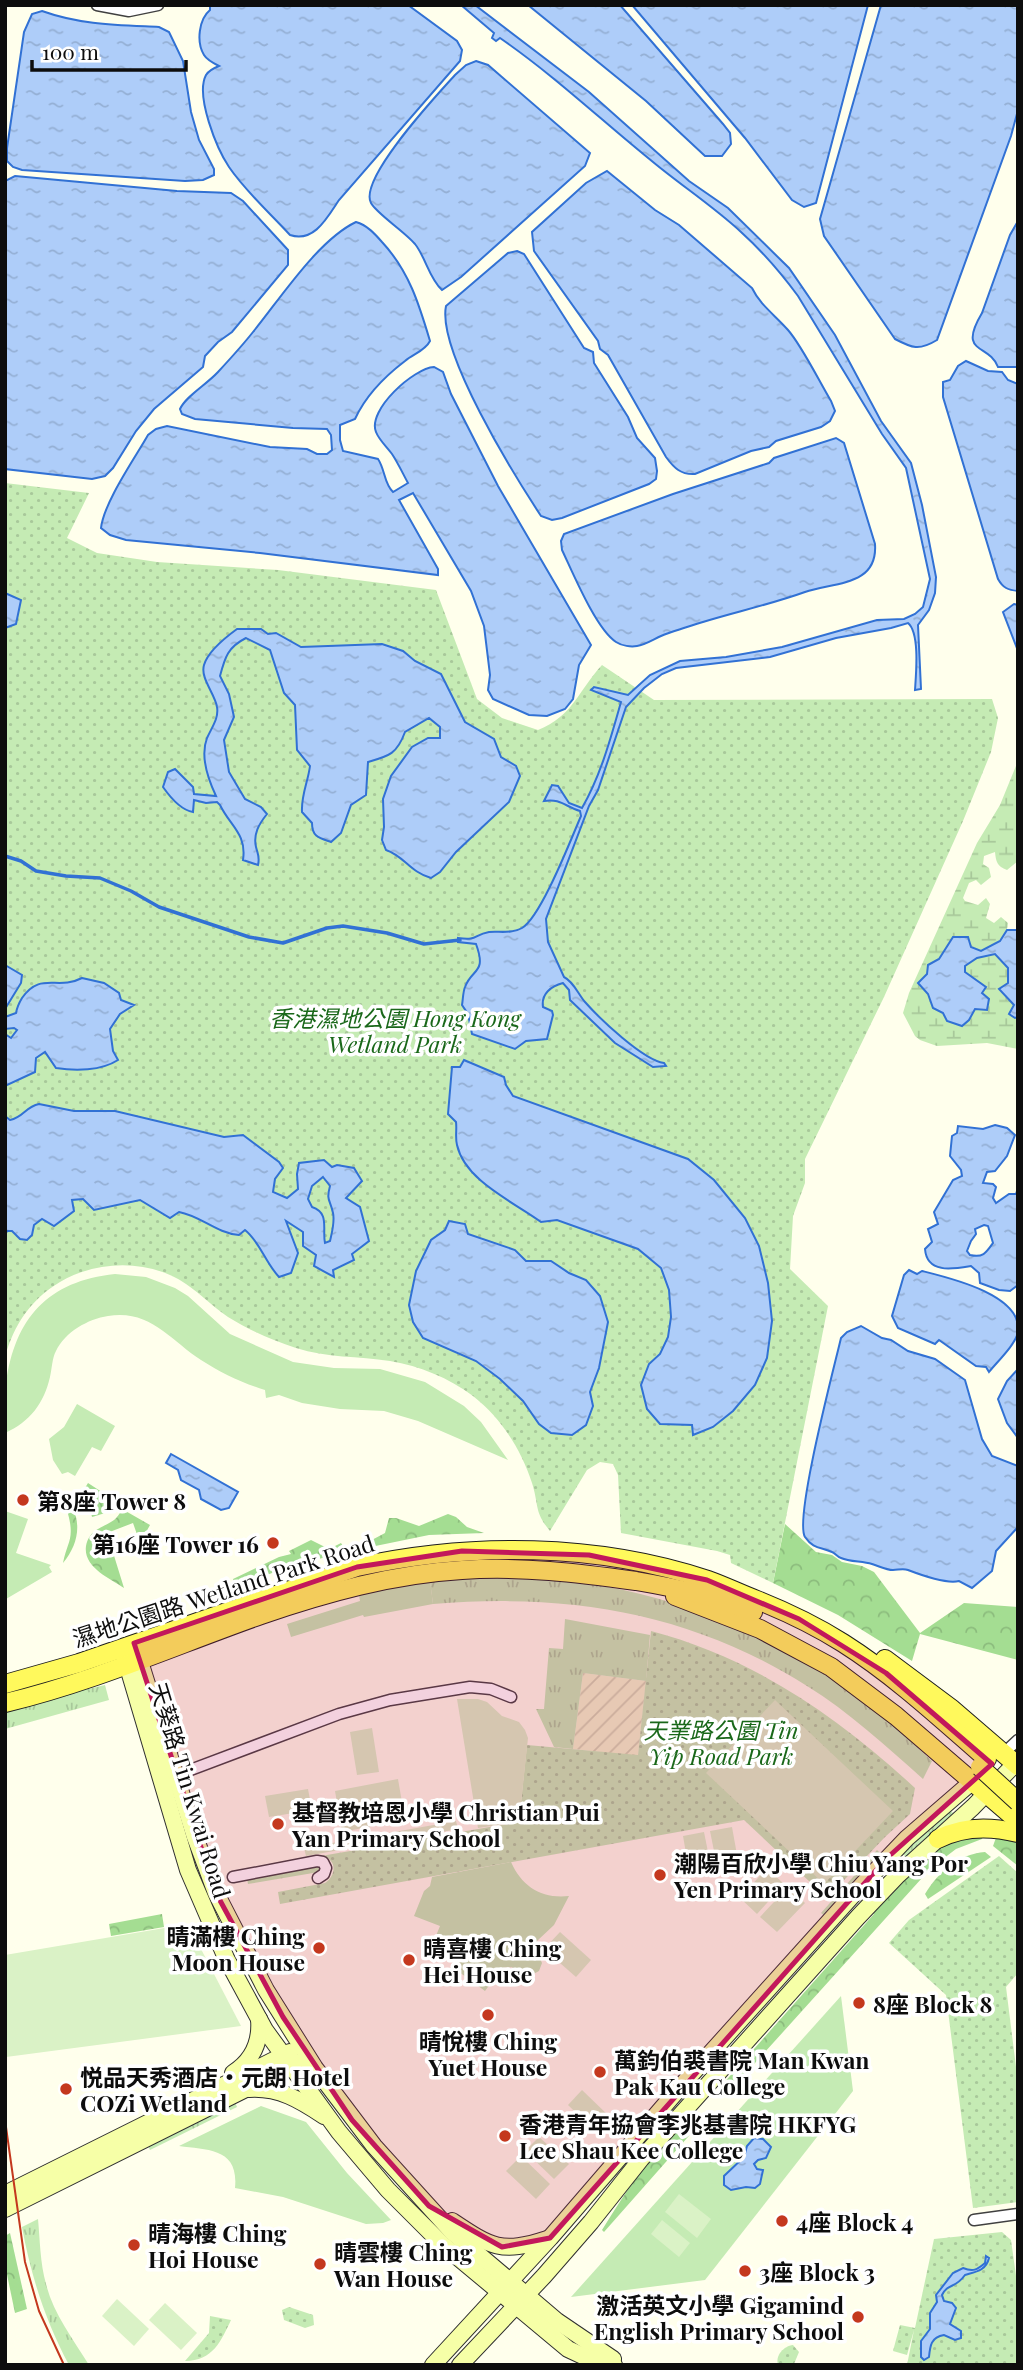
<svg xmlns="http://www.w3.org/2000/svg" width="1023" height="2370" font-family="'Playfair Display','Noto Sans TC',serif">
<defs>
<pattern id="farmland-furrows" width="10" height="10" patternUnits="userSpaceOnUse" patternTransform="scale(1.75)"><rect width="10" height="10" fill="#f1f6cb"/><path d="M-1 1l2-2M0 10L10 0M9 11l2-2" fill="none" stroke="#cdd2ad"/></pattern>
<pattern id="grass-tufts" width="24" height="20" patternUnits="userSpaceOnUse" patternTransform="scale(1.75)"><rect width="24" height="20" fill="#c5ebb4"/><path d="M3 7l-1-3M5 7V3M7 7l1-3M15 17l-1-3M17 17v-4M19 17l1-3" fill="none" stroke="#a8c89a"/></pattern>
<pattern id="forest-crowns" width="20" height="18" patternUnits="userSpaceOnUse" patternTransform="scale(1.75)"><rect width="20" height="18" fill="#a4dd92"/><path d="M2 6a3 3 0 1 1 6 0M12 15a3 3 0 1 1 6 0" fill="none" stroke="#8cbc7d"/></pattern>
<pattern id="wetland-marsh" width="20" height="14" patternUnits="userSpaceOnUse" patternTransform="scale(1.75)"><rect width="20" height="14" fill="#c5ebb4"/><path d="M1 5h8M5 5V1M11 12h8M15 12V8" fill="none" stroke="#a8c89a"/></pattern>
<pattern id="park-dots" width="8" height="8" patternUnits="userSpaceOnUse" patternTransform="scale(1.75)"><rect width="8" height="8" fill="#c5ebb4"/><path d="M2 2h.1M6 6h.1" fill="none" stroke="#a8c89a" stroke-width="1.8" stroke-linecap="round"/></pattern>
<pattern id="water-ripples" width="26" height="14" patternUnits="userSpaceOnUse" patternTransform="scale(1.75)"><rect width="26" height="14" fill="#aecdf9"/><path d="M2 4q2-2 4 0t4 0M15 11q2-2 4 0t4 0" fill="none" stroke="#94afd4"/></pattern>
</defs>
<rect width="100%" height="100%" fill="#ffffec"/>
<path fill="url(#farmland-furrows)" d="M 583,1673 L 646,1681 L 638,1756 L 573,1749 Z"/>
<g fill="url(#grass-tufts)">
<path d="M 498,1577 C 605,1579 689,1599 783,1650 C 800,1659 819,1667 834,1678 C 870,1702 901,1732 932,1761 L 923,1779 C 886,1746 849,1712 807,1686 C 690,1612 569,1593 433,1604 L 430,1581 Z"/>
<path d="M 565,1619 L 650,1635 L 646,1681 L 583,1673 L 573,1749 L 554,1747 L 536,1709 L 544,1709 L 549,1648 L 563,1649 Z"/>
<path d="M 105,1685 L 109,1700 L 5,1729 L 5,1708 Z"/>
<path d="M 950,1810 L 955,1815 L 907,1858 L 902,1853 Z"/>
<path d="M 877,1850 L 881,1854 L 825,1916 L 821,1913 Z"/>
<path d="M 317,1866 L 321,1868 L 319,1872 L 248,1884 L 247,1879 Z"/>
<path d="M 235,2102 L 237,2107 L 150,2150 L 148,2146 Z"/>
<path d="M 38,2219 C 40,2240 40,2263 46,2284 C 53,2313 73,2339 89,2365 L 69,2365 C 45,2320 31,2276 22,2227 Z"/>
</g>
<g fill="url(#forest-crowns)">
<path d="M 88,1483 L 111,1498 C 115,1511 103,1514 92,1517 L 89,1504 L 82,1493 Z"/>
<path d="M 72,1506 C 82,1526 77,1546 63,1563 C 67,1542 75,1539 68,1514 Z"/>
<path d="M 122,1509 L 150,1525 L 140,1543 L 133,1523 L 107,1533 L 124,1588 C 109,1578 83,1567 86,1546 C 87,1539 92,1532 98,1529 C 110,1522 116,1522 122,1509 Z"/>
<path d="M 448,1514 L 456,1517 L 467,1527 L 484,1533 L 429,1535 L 351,1551 L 385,1533 L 389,1518 L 396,1518 L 419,1526 Z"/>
<path d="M 785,1524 L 816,1552 L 832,1555 L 842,1562 L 862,1566 L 874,1572 L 920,1633 L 964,1603 L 1018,1607 L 1018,1660 L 920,1634 L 912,1661 L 838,1615 L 773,1583 Z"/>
<path d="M 311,1540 L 329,1549 L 341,1543 L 347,1552 L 290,1566 L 236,1587 L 233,1579 L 279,1557 L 291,1554 L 289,1551 Z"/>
<path d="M 982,1835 L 982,1839 L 956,1849 L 931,1868 L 728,2093 L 721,2086 L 874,1914 L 871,1911 C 891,1892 921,1856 945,1844 C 956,1838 970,1837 982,1835 Z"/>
<path d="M 997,1835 L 1018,1840 L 1018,1866 L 993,1846 Z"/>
<path d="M 985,1852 L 991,1857 L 928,1899 L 925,1894 C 938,1872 959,1854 985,1852 Z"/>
<path d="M 162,1914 L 164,1927 L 111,1936 L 109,1924 Z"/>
<path d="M 688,2122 L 695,2129 L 604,2232 L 602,2230 C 627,2191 650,2151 688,2122 Z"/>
<path d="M 10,2233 L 27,2309 L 15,2313 L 5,2265 L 5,2236 Z"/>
</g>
<path fill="url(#wetland-marsh)" d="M 1018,761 L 1018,861 L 1007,870 C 997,866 996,862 995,852 L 984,856 L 983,864 L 989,868 L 991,877 L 981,885 L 976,880 L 969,883 L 963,898 L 965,901 L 978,905 L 986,898 L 990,904 L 986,918 L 994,923 L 1001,917 L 1008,923 C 1007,939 994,944 981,951 L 953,937 C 940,959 924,983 933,1008 L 943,1013 L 969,1020 L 985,987 L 965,972 L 965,965 L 977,958 L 995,954 L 1008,968 L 1008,983 L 1002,992 L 1015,1005 L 1014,1018 L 1018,1017 L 1018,1049 L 987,1043 L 937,1046 L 920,1040 L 915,1036 L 903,1013 L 909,993 L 977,843 L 1000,805 Z"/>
<g fill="url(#park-dots)">
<path d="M 5,483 L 89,493 L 67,538 L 97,553 L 157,562 L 278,570 L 436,590 L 477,699 L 502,718 L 538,730 C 573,716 578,691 602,665 L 654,700 L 992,699 L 998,718 L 991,752 L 963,821 L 884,997 L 805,1159 L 805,1183 L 793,1216 L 790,1269 L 828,1306 L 773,1583 L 731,1563 L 730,1555 L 717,1551 L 621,1533 L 618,1475 L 613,1464 L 600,1462 L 587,1470 L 550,1531 C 534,1512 539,1505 532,1483 C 521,1449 501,1418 473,1396 C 449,1378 420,1366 390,1361 C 358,1356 327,1358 296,1348 C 272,1340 249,1330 228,1317 C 213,1307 201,1294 186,1284 C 150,1259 97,1260 60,1282 C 30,1300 14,1325 5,1357 Z"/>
<path d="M 651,1631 C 754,1658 838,1717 915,1788 L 910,1814 L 885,1837 L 827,1898 L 744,1820 L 280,1904 L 278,1892 L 325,1883 C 337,1875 337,1858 321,1856 L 519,1822 L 527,1745 L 638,1755 Z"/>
<path d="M 999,1856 L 1018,1873 L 1018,1973 L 1006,1987 L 1018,2083 L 1018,2202 L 973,2208 L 946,1995 L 889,1943 L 909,1920 Z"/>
<path d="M 1002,2232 L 1011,2240 L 1018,2290 L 1018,2365 L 907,2365 L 914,2330 L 907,2355 L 893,2351 L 900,2325 L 915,2328 L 934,2239 Z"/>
<path d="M 289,2307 L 313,2315 L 314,2325 L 305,2328 L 284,2320 L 282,2310 Z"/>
<path d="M 210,2316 L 231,2320 C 221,2341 213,2361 185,2361 L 209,2333 Z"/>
<path d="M 793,2345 L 799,2352 L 794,2364 L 778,2365 C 775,2355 784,2346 793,2345 Z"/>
</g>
<g fill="#c5ebb4">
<path d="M 115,1274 L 146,1277 L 175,1288 L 188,1296 L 230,1334 L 293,1362 L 334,1368 L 380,1369 L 425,1382 L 464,1406 L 481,1422 L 508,1460 L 418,1421 L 384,1411 L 340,1409 L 302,1403 L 279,1395 L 266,1398 L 265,1390 C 242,1383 221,1373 201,1360 C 170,1340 150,1309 108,1316 C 88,1319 65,1332 56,1351 C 52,1358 52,1369 50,1377 C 44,1403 30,1422 5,1433 C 5,1417 3,1399 6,1383 C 15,1318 48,1281 115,1274 Z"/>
<path d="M 77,1404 L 115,1426 L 101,1451 L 92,1447 L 75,1476 L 68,1472 L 62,1474 L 53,1460 L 49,1439 L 64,1427 Z"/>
<path d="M 5,1511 L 28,1519 L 16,1553 L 51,1565 L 49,1567 L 52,1572 L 6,1599 Z"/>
<path d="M 430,1580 L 433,1604 L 364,1617 L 363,1615 L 291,1637 L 287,1624 L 360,1601 L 359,1595 L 397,1586 Z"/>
<path d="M 511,1862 C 522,1887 542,1899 569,1896 L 554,1925 L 537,1941 L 536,1950 L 542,1963 L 539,1971 L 526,1978 L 517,1974 L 512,1967 L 502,1968 L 485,1991 L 455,1969 L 458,1959 L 431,1948 L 440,1926 L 414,1916 L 424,1891 L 430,1886 L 432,1877 Z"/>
<path d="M 841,1996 L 853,2091 L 705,2280 L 571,2297 Z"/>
<path d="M 261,2106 L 306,2122 L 347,2173 L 391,2220 L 383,2223 L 366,2224 L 283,2197 L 235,2188 C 239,2148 208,2150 179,2146 Z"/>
</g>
<g fill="#daf2c6">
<path d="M 457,1699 L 478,1699 L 487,1702 L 502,1716 L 519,1722 L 525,1730 L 528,1738 L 519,1822 L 478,1828 Z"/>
<path d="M 775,1700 L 893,1811 L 824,1884 L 706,1773 Z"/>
<path d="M 372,1728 L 379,1772 L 357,1775 L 350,1732 Z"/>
<path d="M 398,1779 L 405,1820 L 342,1832 L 335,1791 Z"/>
<path d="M 308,1789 L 312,1810 L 269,1817 L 265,1796 Z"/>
<path d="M 456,1821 L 458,1829 L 306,1856 L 304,1848 Z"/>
<path d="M 732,1827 L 739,1866 L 718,1871 L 710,1831 Z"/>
<path d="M 704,1832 L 712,1872 L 690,1876 L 683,1836 Z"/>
<path d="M 767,1868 L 784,1884 L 757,1914 L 740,1898 Z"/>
<path d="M 788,1887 L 805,1903 L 777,1932 L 760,1917 Z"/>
<path d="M 188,1924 L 241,2026 L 6,2057 L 5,1955 Z"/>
<path d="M 560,1932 L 591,1960 L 576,1977 L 544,1949 Z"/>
<path d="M 582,2090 L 611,2118 L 597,2133 L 568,2105 Z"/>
<path d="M 539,2137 L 569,2164 L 554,2179 L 525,2151 Z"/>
<path d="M 521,2156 L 550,2184 L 536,2199 L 506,2171 Z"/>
<path d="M 679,2194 L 711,2219 L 697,2238 L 665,2212 Z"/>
<path d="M 662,2220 L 690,2243 L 679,2257 L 651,2234 Z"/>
<path d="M 117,2299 L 149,2329 L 134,2346 L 102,2316 Z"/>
<path d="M 165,2303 L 197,2333 L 181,2350 L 149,2320 Z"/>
</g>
<g fill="url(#water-ripples)" stroke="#3171d4" stroke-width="2" fill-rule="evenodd">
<path d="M 210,5 L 408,5 L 457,41 L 462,50 L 460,61 L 339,200 C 327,218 314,243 290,235 C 270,213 246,192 229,167 C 217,149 195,96 206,75 C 209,70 214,68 219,66 C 213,63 207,60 204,55 C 196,42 199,19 210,10 Z"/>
<path d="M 461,5 L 475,5 L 589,92 L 689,181 L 728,208 L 789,268 L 835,335 L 881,421 L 911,463 L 922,505 L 936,577 L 935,593 L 929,610 L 918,625 L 921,689 L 915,690 C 916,674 920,633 908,623 L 891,628 L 836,638 L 770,657 L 676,668 L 662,674 L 644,688 L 626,707 L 598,790 L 589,806 L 546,919 L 548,942 L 564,977 C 574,982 578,994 585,1002 C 600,1019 643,1060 664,1063 L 666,1066 L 653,1067 L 615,1043 L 570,1000 L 569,990 L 563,983 C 551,986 541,994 543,1007 L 552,1011 L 553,1015 L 547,1039 L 526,1041 L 515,1049 L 472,1034 L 468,1014 L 462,1005 C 463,999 463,992 465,987 C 472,968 487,974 476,944 L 458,942 L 458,938 C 478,941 473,935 489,932 C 499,931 512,934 522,928 C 541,917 571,839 581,816 L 580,811 C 566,807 560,798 544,801 L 552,785 L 558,786 L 569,803 L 582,808 C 601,775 611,737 621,702 L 591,690 L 594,687 L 628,695 L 650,675 L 680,661 L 726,657 L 782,647 L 877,620 L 904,619 L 915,614 L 923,607 L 930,579 L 906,468 L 882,434 L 798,296 C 781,273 762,251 741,232 C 714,207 682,186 653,162 C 602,121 555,76 500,38 L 496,41 L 492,38 L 494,33 Z"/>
<path d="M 528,5 L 620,5 L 723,124 L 730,133 L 731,144 L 722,156 L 705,156 L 646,101 Z"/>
<path d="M 632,5 L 868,5 L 816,203 L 804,207 L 792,200 L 745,138 Z"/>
<path d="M 881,5 L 1018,5 L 1018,110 L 1011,136 L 937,340 C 919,351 912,348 895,339 L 824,236 L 820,219 Z"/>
<path d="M 42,11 C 81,25 118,25 159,27 L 169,32 L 183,61 L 191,112 L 199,140 L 214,169 L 214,175 L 203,180 L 185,181 L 22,170 L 13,167 L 7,161 L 7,148 L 24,32 L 32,14 Z"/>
<path d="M 476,61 L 488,65 L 590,153 L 585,166 L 461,277 L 442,290 C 429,278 426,258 415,244 C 405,232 376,213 371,203 C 358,179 437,95 455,75 L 466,65 Z"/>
<path d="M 607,171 L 655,210 L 679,225 L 752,288 C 760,305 776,316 788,330 C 802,346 819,381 831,401 L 835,411 L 830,421 L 821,427 L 776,441 L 769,447 L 751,451 L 695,474 C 681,475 674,468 666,457 L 608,355 L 600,349 L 598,341 L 534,251 L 532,232 L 586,183 Z"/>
<path d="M 15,176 L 177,191 L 231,193 L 243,201 L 288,250 L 288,265 L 232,332 L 218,342 L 205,356 L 203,367 L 154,409 L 136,431 L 113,468 L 105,476 L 92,479 L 5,469 L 5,181 Z"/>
<path d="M 1018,221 L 1018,367 L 998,367 C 989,343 957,355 982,313 L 1010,235 Z"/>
<path d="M 356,222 C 367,225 375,234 382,242 C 409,271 419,304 430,341 C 425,351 413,354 405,361 C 384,377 366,395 355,419 L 340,425 L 340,440 L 343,451 L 378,459 C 385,469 384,484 393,492 L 408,483 C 403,474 398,463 392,454 C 387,447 379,440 376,432 C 367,410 414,368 434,367 L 443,372 L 451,394 L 498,486 L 591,645 L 579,665 L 573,699 L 565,709 L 547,716 L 529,715 L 493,699 L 488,690 L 490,675 L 484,626 L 471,591 L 413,493 L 399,500 L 438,569 L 438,575 L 260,553 L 126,540 L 110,535 L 101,528 C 104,502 135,458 148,435 L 156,429 L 167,426 L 270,447 L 307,449 L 317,454 L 327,454 L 332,450 L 331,435 L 327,429 L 293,428 L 195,419 L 182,414 L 180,409 C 186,396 206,385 218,372 C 230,359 242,346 253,332 C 280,299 318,240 356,222 Z"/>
<path d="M 517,251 L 524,254 L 584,348 L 593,352 L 594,363 L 628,417 L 637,438 L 655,458 L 657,471 L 656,479 L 649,484 L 562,518 L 552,520 L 541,516 C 514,475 437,351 446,306 L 508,253 Z"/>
<path d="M 966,361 L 988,371 L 1002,372 L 1008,380 L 1018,384 L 1018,591 C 1008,590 1003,588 998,579 L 943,397 L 943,382 L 950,380 L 958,366 Z"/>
<path d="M 836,438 L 844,443 L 875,544 C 878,586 835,582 805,592 C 766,606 726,614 687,627 C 678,630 670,632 661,636 C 654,639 645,645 637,646 C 631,647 622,646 616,642 C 596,629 573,573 562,550 L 561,541 L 564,534 L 673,494 L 769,463 L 774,458 Z"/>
<path d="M 5,593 L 21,600 L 16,624 L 5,628 Z"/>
<path d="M 1014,604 L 1018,605 L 1018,651 L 1003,612 Z"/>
<path d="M 237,629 L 261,629 L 268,634 L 276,633 L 301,647 L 382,644 L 403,651 L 415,661 L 441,674 L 465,722 L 494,739 L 501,757 L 516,766 L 520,776 L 509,802 L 456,852 L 440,872 L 431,878 C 410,872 404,856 386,850 L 382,840 L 384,827 L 383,799 L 391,776 L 412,747 L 428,738 L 440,738 L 440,727 L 429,718 L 405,732 C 397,754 389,756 368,762 L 366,795 L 351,805 L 341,833 L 331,842 C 319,838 312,837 312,823 L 302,812 C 301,795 308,782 310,766 L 297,750 L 295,705 L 284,693 L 270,650 L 246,638 C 228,647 225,657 220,676 L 229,694 L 234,717 L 224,740 L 229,772 L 245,799 L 261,807 L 267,814 C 259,824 253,834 256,847 C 258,855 260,857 258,865 L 243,860 C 247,834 230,826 220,805 L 217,802 L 206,803 L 194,800 L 193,812 C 180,810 170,797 163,787 L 168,772 L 175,769 L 193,787 L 194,794 L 216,796 C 208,779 200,756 207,738 C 212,727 219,718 217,707 C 215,694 200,678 204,665 C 208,651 226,637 237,629 Z"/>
<path d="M 1007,930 L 1018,930 L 1018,1017 L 1015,1018 L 1009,1014 L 1014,1005 L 999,989 L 1008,983 L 1008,968 L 995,954 L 977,958 L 965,966 L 965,972 L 986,987 L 982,993 L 989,999 L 987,1010 L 975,1009 L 969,1020 L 962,1026 L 947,1021 L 943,1013 L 933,1008 L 928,994 L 918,983 L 927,974 L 928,965 L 939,959 L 953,937 L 968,937 L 971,947 L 981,951 L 1000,941 Z"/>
<path d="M 5,965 L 22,975 L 21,983 L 5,1009 Z"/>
<path d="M 82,978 L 104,983 L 119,993 L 121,1000 L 134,1005 L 120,1014 L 110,1029 L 113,1051 L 118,1060 C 101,1071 75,1071 56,1068 L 45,1052 L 36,1058 L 35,1072 L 5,1086 L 5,1034 L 11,1038 L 17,1030 L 14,1028 L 5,1029 L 5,1017 L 16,1013 C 17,1007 19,1003 22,998 C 41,971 57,991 82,978 Z"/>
<path d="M 464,1060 L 504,1077 L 506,1085 L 513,1096 L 688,1159 L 714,1180 L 745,1218 L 759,1246 L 768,1283 L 772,1321 L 767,1358 L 755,1385 L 733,1411 L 713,1427 L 693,1435 L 692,1425 L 660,1424 L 647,1409 L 641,1385 L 649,1364 L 660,1354 L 668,1337 L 671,1317 L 669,1290 L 661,1268 L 638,1249 L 557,1220 L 541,1222 C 514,1202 465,1181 457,1145 C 455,1138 457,1129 456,1122 L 448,1114 L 452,1067 L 460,1067 Z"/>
<path d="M 39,1104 L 74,1111 L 115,1111 L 224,1137 L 243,1135 L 279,1162 L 283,1168 L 275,1179 L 273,1192 L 287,1198 L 298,1189 L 297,1174 L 299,1163 L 324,1160 L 332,1167 L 337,1165 L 354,1168 L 362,1181 L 346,1198 L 360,1207 L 369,1241 L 352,1254 L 354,1260 L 333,1270 L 334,1277 L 314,1266 L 316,1255 L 303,1246 L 303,1232 L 286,1221 L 298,1253 L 291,1273 L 279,1277 C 265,1262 260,1242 245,1230 L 239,1235 C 216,1233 201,1216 179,1212 L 170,1218 L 140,1200 L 94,1210 L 83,1199 L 72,1200 L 74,1211 L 54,1226 L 42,1219 L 34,1225 L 32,1235 L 27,1240 L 20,1239 L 12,1231 L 7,1231 L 5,1235 L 5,1116 L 10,1120 C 24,1117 25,1107 39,1104 ZM 323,1177 L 330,1186 C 326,1201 330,1199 333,1213 C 335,1222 332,1232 330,1241 L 325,1243 C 322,1229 330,1213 312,1207 L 308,1199 L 312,1186 Z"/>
<path d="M 995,1125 L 1007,1128 L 1015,1135 L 1007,1156 L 995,1171 L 987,1172 L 983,1183 L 993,1184 L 996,1187 L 993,1198 L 996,1203 L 1009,1194 L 1016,1194 L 1018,1188 L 1018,1285 L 1010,1291 L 999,1290 L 980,1283 L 979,1273 L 971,1266 C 953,1269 927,1274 925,1249 L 932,1242 L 928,1229 L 938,1224 L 934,1212 L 953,1180 L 962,1176 L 961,1170 L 950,1156 L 952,1136 L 957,1133 L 958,1126 L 983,1129 ZM 984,1225 L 988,1226 L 993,1243 C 986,1253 983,1258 970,1255 L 967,1251 L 971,1241 L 976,1234 L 975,1229 Z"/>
<path d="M 449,1221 L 465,1224 L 468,1234 L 515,1250 L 526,1261 L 551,1261 L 569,1273 L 586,1280 L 600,1296 L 608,1322 L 599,1368 L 590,1392 L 593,1406 L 586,1425 L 572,1435 L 551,1433 L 539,1424 L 523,1401 L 500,1379 L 476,1361 L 423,1338 L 413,1322 L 409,1305 L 416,1271 L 431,1240 L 445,1230 Z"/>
<path d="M 909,1270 L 917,1274 L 922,1271 C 950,1278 1023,1295 1018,1332 C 1016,1344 997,1362 989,1372 L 986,1367 L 976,1366 L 939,1340 L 935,1344 L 898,1328 L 892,1316 L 904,1275 Z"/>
<path d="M 861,1326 L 882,1338 L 891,1340 L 908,1351 L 935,1359 L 965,1380 L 982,1439 L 992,1456 L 1018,1466 L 1018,1527 L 996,1551 L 992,1571 L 972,1588 L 959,1581 C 947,1584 921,1575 908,1570 C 903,1568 898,1570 893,1570 C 886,1570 879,1566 872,1564 C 862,1561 850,1562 841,1558 C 837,1557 835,1553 832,1552 C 821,1547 813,1549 805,1537 C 794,1519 834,1368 841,1338 L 847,1332 Z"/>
<path d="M 1018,1369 L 1018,1438 L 1007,1423 L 998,1399 L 1007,1381 Z"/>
<path d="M 171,1454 L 238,1492 L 229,1508 L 221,1510 L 201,1499 L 199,1490 L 181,1480 L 178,1470 L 166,1463 Z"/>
<path d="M 754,2138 L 763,2139 L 771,2147 L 766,2158 L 758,2160 L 754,2164 L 757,2169 L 763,2170 L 760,2184 L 755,2188 L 746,2187 L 731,2190 L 724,2185 L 724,2176 L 744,2157 L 747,2146 Z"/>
<path d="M 986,2256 L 989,2258 C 986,2271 975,2272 965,2275 C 955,2289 948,2283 942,2295 L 944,2301 L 952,2303 L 956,2308 L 950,2324 L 961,2331 L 961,2338 L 955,2340 L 944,2335 C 931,2337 930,2346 929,2357 L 924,2360 L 921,2357 L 921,2341 L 930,2329 L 930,2313 L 937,2302 L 936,2295 L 953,2273 L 963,2268 C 973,2272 977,2270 985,2263 Z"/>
</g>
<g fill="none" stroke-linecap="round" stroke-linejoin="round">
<path stroke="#3171d4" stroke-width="3.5" d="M 5,856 L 21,861 L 36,871 L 66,876 L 100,878 L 131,891 L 159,907 L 249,937 L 283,943 L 327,928 L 343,926 L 387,933 L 424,944 L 460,940"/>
<defs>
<g id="street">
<path d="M 97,5 L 129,11 L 158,5"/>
<path d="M 1003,1754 L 1018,1740"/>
<path d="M 177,1775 L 339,1714 L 390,1700 L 470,1687 L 491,1689 L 511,1697"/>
<path d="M 233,1877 L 317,1861 L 323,1862 L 326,1868 L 324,1874 L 318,1878"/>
<path d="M 974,2220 L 1018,2214"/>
</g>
<g id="secondary">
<path d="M 136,1649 L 195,1837 L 216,1893 L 266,1990 L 315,2068 L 374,2146 L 452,2232 L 557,2321 L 613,2359"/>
<path d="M 124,1654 L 188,1870 L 226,1958 L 265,2030 L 339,2132 L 388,2190 L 442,2244 L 568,2349 L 583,2356 L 614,2365"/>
<path d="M 233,2073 C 252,2061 261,2042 259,2019"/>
<path d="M 249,2089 C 279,2087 300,2100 324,2116"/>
<path d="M 5,2194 L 290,2052"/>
<path d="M 5,2209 L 300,2062"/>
<path d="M 452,2221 C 491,2247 501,2254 547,2239"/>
<path d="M 433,2365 L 550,2238 L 689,2077 L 862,1885 L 907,1838 L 981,1774"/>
<path d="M 460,2365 L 544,2276 L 591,2222 L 641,2159 L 858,1917 L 898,1875 L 973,1807 L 1015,1764"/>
</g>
<g id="primary">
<path d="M 675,1596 L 760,1629 L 831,1667 L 896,1716 L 1018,1821"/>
<path d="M 885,1659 L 952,1709 L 1018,1766"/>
<path d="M 5,1684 L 79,1663 L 357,1567 C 471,1542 597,1543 708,1580 C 725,1586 741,1594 757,1600 C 787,1612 816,1626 843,1643 C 895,1676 940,1718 987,1759"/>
<path d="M 5,1703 C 93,1682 176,1645 261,1615 C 325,1593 393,1574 462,1570 C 521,1566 578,1573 636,1581 C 677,1588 714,1596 753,1612"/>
<path d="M 938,1839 C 963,1826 990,1826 1018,1833"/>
</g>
</defs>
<use href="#street" stroke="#404040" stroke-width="13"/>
<use href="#secondary" stroke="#2f2f2f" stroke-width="18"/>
<use href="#primary" stroke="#1e1e1e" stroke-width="20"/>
<use href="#street" stroke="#fff" stroke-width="10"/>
<use href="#secondary" stroke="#f6ffa7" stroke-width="16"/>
<use href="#primary" stroke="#fff95c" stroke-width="18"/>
<path stroke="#c4381e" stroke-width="2" d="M 5,2120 L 25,2262 L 39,2311 L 64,2365"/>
<defs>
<path id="primary-bridge" d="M 980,1767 L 1018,1802"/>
</defs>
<use href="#primary-bridge" stroke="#1e1e1e" stroke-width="20" stroke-linecap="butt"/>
<use href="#primary-bridge" stroke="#fff95c" stroke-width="18"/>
</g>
<path fill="#c2185b" fill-opacity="0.2" stroke="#c2185b" stroke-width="5" stroke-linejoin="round" d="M 462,1551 L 589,1555 L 707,1580 L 799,1619 L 886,1673 L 992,1764 L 887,1858 L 550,2238 L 502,2247 L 429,2206 L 352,2120 L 283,2017 L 216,1893 L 134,1643 L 357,1567 Z"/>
<g fill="#c4381e" stroke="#fff" stroke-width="2.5">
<circle cx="23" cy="1500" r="7"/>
<circle cx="273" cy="1543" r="7"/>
<circle cx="278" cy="1824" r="7"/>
<circle cx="660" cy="1875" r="7"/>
<circle cx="319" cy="1948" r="7"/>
<circle cx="409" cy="1960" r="7"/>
<circle cx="859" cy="2003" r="7"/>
<circle cx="488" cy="2015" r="7"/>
<circle cx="600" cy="2072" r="7"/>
<circle cx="66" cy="2089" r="7"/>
<circle cx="505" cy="2136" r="7"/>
<circle cx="782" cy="2221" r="7"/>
<circle cx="134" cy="2245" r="7"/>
<circle cx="320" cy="2264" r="7"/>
<circle cx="745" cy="2271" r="7"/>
<circle cx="858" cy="2317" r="7"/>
</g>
<g text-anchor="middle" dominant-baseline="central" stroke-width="7" stroke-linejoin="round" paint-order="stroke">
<g font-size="23" font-style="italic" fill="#1a681a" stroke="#fff">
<text x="395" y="1017">香港濕地公園 Hong Kong<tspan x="395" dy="26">Wetland Park</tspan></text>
<text x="721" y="1729">天業路公園 Tin<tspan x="721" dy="26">Yip Road Park</tspan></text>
</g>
<g font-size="23" font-weight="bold" fill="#0d0d0d" stroke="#fff" text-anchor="start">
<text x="37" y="1500">第8座 Tower 8</text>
<text x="259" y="1543" text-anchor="end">第16座 Tower 16</text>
<text x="292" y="1811">基督教培恩小學 Christian Pui<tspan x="292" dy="26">Yan Primary School</tspan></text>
<text x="674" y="1862">潮陽百欣小學 Chiu Yang Por<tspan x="674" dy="26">Yen Primary School</tspan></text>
<text x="305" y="1935" text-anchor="end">晴滿樓 Ching<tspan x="305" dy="26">Moon House</tspan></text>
<text x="423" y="1947">晴喜樓 Ching<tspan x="423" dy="26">Hei House</tspan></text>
<text x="873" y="2003">8座 Block 8</text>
<text x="488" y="2040" text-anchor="middle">晴悅樓 Ching<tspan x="488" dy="26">Yuet House</tspan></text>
<text x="614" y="2059">萬鈞伯裘書院 Man Kwan<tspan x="614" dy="26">Pak Kau College</tspan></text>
<text x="80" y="2076">悦品天秀酒店‧元朗 Hotel<tspan x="80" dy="26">COZi Wetland</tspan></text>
<text x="519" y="2123">香港青年拹會李兆基書院 HKFYG<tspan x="519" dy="26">Lee Shau Kee College</tspan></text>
<text x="796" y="2221">4座 Block 4</text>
<text x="148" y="2232">晴海樓 Ching<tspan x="148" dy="26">Hoi House</tspan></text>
<text x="334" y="2251">晴雲樓 Ching<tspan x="334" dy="26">Wan House</tspan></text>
<text x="759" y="2271">3座 Block 3</text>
<text x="844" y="2304" text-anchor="end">激活英文小學 Gigamind<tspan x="844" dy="26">English Primary School</tspan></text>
</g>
<g font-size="23" fill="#0d0d0d" stroke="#fff">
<text transform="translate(223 1590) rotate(-18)">濕地公園路 Wetland Park Road</text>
<text transform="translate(191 1790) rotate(73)">天葵路 Tin Kwai Road</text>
</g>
</g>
<rect width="1023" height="2370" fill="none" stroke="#0d0d0d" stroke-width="14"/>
<path d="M32 60v10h154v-10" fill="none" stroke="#0d0d0d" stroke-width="3.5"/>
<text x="42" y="60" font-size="21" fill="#0d0d0d" stroke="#ffffff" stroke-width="5" paint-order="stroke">100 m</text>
</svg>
